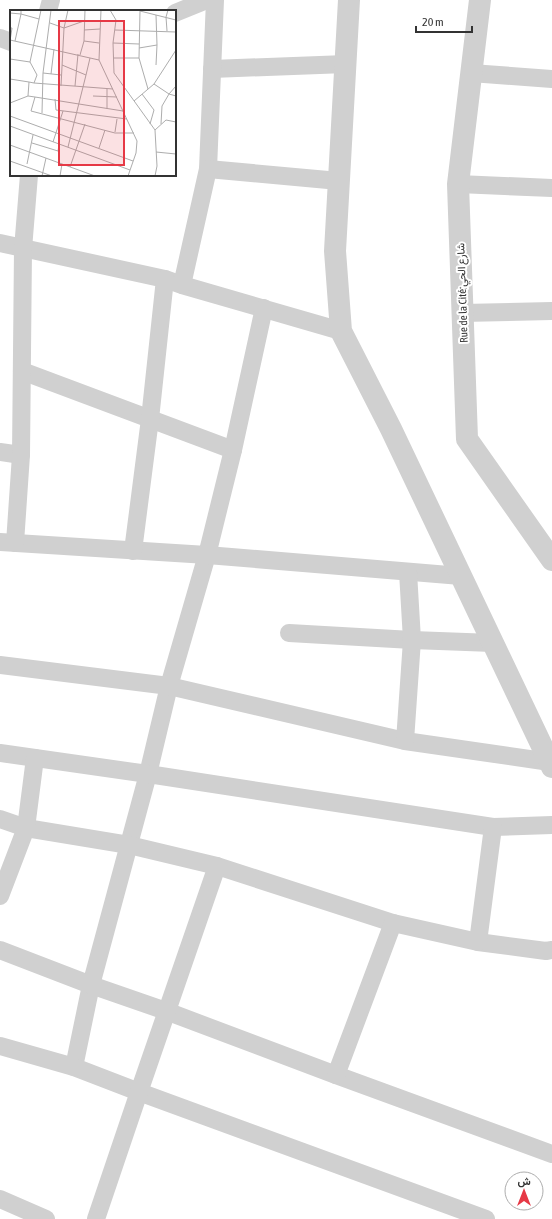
<svg xmlns="http://www.w3.org/2000/svg" width="552" height="1219" font-family="'Asap Condensed',Vazirmatn,sans-serif">
<rect width="100%" height="100%" fill="#fff"/>
<g fill="none" stroke-linecap="round" stroke-linejoin="round">
<g stroke="#d0d0d0" stroke-width="18">
<path d="M 48,11 L 51,0"/>
<path d="M 175,13 L 207,0"/>
<path d="M 0,38 L 11,42"/>
<path d="M 212,69 L 346,64"/>
<path d="M 471,73 L 552,79"/>
<path d="M 208,169 L 215,0"/>
<path d="M 458,184 L 552,188"/>
<path d="M 0,243 L 165,279 L 182,285 L 341,331"/>
<path d="M 182,285 L 208,169 L 339,181"/>
<path d="M 462,313 L 552,311"/>
<path d="M 22,371 L 233,450 L 207,555 L 169,686 L 148,774 L 91,985 L 74,1067"/>
<path d="M 233,450 L 264,308"/>
<path d="M 0,452 L 21,455"/>
<path d="M 0,542 L 207,555 L 461,576"/>
<path d="M 15,543 L 21,455 L 23,249 L 29,175"/>
<path d="M 133,551 L 150,419 L 165,279"/>
<path d="M 289,633 L 412,640 L 493,643"/>
<path d="M 0,665 L 169,686 L 405,741 L 550,762"/>
<path d="M 405,741 L 412,640 L 408,572"/>
<path d="M 0,753 L 148,774 L 493,827 L 552,825"/>
<path d="M 0,819 L 26,828 L 129,845 L 217,866 L 393,923 L 478,942 L 546,951 L 552,950"/>
<path d="M 0,896 L 26,828 L 35,758"/>
<path d="M 478,942 L 493,827"/>
<path d="M 0,950 L 91,985 L 166,1011 L 336,1075 L 552,1154"/>
<path d="M 0,1046 L 74,1067 L 139,1092 L 486,1219"/>
<path d="M 336,1075 L 393,923"/>
<path d="M 0,1199 L 46,1219"/>
<path d="M 96,1219 L 139,1092 L 217,866"/>
</g>
<g stroke="#d0d0d0" stroke-width="22">
<path d="M 349,0 L 335,251 L 341,331 L 391,429 L 552,767"/>
<path d="M 480,0 L 458,184 L 467,439 L 552,560"/>
</g>
</g>
<g text-anchor="middle" dominant-baseline="central" stroke-width="4" stroke-linejoin="round" paint-order="stroke">
<g font-size="11" fill="#333" stroke="#fff">
<text transform="translate(462 293) rotate(-92)">Rue de la Cité;شارع الحي</text>
</g>
</g>
<g transform="translate(10 10)">
<rect width="166" height="166" fill="#fff"/>
<path fill="none" stroke="#adadad" stroke-width="1" d="M 11,0 L 11,4 L 29,9M 58,0 L 54,18 L 74,11M 91,0 L 89,50 L 127,131 L 126,143 L 118,166M 100,0 L 106,10 L 103,33 L 104,63 L 145,120 L 147,156 L 145,166M 0,3 L 11,4 L 5,31M 40,13 L 54,18 L 51,76M 0,18 L 2,18 L 0,31M 74,20 L 90,19M 105,20 L 166,22M 157,21 L 156,7 L 158,0M 0,30 L 89,50M 74,31 L 75,0M 103,33 L 129,34M 129,38 L 147,35 L 146,5M 166,40 L 144,74 L 159,84 L 166,76M 70,45 L 74,31 L 89,33M 104,48 L 129,48M 0,49 L 20,52 L 27,65 L 24,73 L 19,72M 20,52 L 31,0M 52,55 L 76,65 L 58,137M 146,55 L 147,35M 33,63 L 51,65M 41,64 L 44,39M 76,65 L 80,48M 0,69 L 19,72 L 18,86 L 0,93M 24,73 L 103,79M 65,76 L 68,44M 138,79 L 129,48 L 130,1 L 166,10M 132,84 L 144,100 L 140,114M 18,86 L 25,87 L 21,101 L 105,123 L 124,123M 83,86 L 107,87M 25,87 L 113,101M 45,89 L 46,100 L 117,109M 124,91 L 144,74M 97,99 L 97,79M 32,103 L 33,63 L 41,0M 0,106 L 123,151M 151,114 L 152,96 L 159,84 L 166,86M 0,116 L 120,160M 145,120 L 156,110 L 166,112M 105,122 L 107,109M 43,132 L 53,101M 22,133 L 48,141 L 49,135M 0,135 L 85,166M 89,138 L 95,120M 146,142 L 166,144M 0,151 L 42,166M 17,154 L 23,125M 60,157 L 75,114M 32,166 L 36,148M 50,166 L 52,154"/>
<path fill="#e63946" fill-opacity="0.15" stroke="#e63946" stroke-width="2" d="M 49,11 L 114,11 L 114,155 L 49,155 Z"/>
<rect width="166" height="166" fill="none" stroke="#333" stroke-width="2"/>
</g>
<g transform="translate(524 1191)"><circle r="19" fill="#ffffff" stroke="#adadad"/>
<path d="M0-3L7 15L0 10L-7 15Z" fill="#e63946"/>
<text y="-6" font-size="11" font-weight="bold" text-anchor="middle" fill="#333333">ش</text>
</g>
<path d="M416 26v6h56v-6" fill="none" stroke="#333333" stroke-width="2"/>
<text x="422" y="26" font-size="12" fill="#333333" stroke="#ffffff" stroke-width="3" paint-order="stroke">20 m</text>
</svg>
